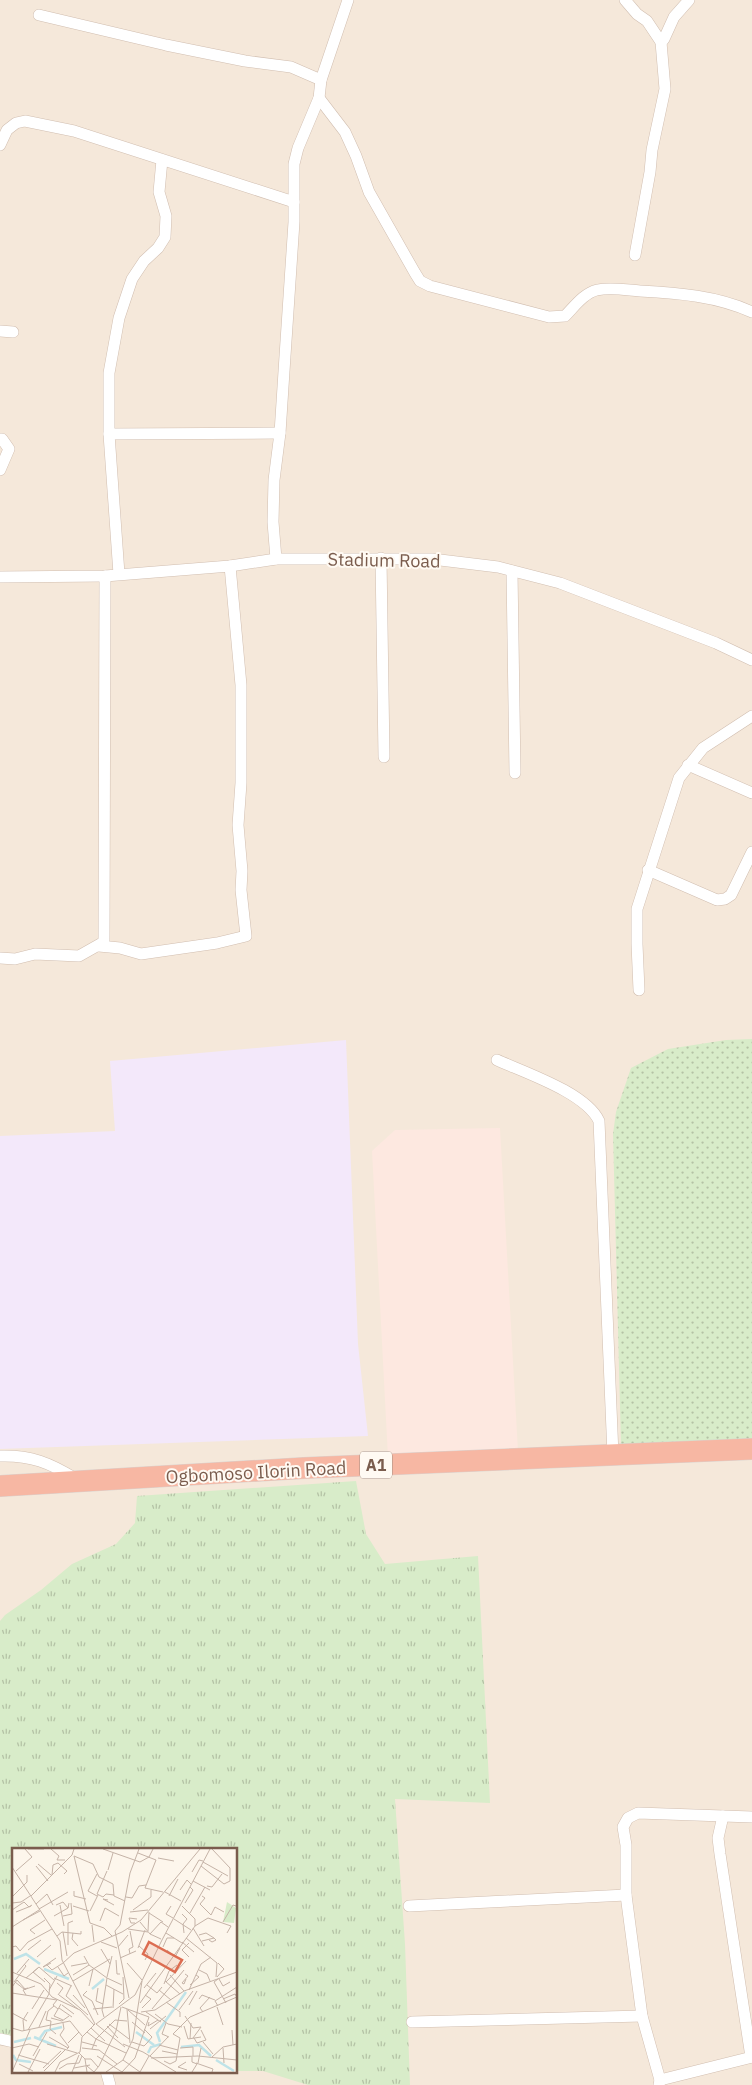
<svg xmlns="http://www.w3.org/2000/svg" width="752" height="2085" font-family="'IBM Plex Sans',sans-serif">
<defs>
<pattern id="grass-dots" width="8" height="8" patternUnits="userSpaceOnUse" patternTransform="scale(1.25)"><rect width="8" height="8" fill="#d8ecc9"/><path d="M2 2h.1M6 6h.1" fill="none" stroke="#b4c2a5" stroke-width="1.8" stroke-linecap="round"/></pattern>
<pattern id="park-tufts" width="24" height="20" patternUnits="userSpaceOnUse" patternTransform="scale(1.25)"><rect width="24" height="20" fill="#d8ecc9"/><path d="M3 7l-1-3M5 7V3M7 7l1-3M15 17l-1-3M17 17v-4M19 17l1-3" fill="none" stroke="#b4c2a5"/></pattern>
</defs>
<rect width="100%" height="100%" fill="#fdf6ec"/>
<path fill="#f5e8da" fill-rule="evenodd" d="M 0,0 L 752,0 L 752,2085 L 0,2085 ZM 14,1849 L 236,1849 L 236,2071 L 14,2071 Z"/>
<path fill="#fde8e0" d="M 500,1128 L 518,1451 L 388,1458 L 372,1151 L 395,1130 Z"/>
<path fill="#f3e8fa" d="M 346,1040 L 358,1344 L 368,1436 L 0,1449 L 0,1136 L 115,1131 L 110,1061 Z"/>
<path fill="url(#grass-dots)" d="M 752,1039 L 752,1440 L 621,1446 L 613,1134 L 616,1112 L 631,1068 L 668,1049 L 726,1040 Z"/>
<path fill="url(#park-tufts)" d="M 356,1481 L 366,1534 L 385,1564 L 478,1556 L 490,1803 L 395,1799 L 405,1944 L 410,2085 L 308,2085 L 263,2071 L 236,2071 L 236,1849 L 14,1849 L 14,2040 L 0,2037 L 0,1621 L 5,1615 L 41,1590 L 72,1564 L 116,1544 L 135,1523 L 137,1496 Z"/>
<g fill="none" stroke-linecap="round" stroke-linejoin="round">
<defs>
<g id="street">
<path d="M 625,0 L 637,14 L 647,21 L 661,42 L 665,89 L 652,150 L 650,172 L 635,255"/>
<path d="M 39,15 L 166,45 L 245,61 L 291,67 L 321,80"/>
<path d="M 661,42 L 664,39 L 674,17 L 689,0"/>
<path d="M 319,98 L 345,132 L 356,156 L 369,192 L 415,273 L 420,281 L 430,286 L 549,317 L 565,316 C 574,307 584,293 597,290 C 611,287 626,290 640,291 C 678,293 717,296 752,312"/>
<path d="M 0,145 L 7,130 L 16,123 L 25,121 L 74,131 L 294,202"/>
<path d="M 0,331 L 13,332"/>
<path d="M 109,434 L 280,433"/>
<path d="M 0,439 L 2,439 L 9,449 L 0,470"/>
<path d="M 381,558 L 384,757"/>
<path d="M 276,559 L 273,522 L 274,480 L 280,433 L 285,356 L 294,222 L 294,164 L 298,148 L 319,98 L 321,80 L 348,0"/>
<path d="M 512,571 L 515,773"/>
<path d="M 119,574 L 109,434 L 109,373 L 119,318 L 132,279 L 144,261 L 158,248 L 165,237 L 166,216 L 159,192 L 162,160"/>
<path d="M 0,577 L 105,576 L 230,566 L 276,559 L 432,559 L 498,567 L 560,583 L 716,643 L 752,660"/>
<path d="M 688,765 L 752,793"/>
<path d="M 648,870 L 717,900 L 725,899 L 731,895 L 752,852"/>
<path d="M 99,946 L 120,948 L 141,954 L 217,943 L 246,936 L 241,890 L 242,871 L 238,825 L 241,783 L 241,685 L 230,566"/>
<path d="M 0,958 L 15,959 L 35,954 L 79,956 L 102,943 L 104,940 L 105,576"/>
<path d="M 639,990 L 637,944 L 637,909 L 679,778 L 703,748 L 752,716"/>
<path d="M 497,1060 C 526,1073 586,1093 599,1121 L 613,1455"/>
<path d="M 0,1456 C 31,1455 50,1463 76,1479"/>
<path d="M 723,1816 L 718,1838 L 720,1854 L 751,2057"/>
<path d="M 409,1906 L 626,1895"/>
<path d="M 412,2022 L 642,2016"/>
<path d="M 0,2039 L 14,2042"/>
<path d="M 106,2071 L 110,2085"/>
<path d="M 660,2080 L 752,2057"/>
<path d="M 659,2085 L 660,2080 L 642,2016 L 626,1895 L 626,1845 L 623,1827 L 628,1818 L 638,1813 L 752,1817"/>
</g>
<path id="highway" d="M 0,1486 L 304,1468 L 752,1449"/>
</defs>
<use href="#street" stroke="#d1beb0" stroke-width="12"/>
<use href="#highway" stroke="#dad1cd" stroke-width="22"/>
<use href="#street" stroke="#fff" stroke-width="11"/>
<use href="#highway" stroke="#f7b7a3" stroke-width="21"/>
</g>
<g text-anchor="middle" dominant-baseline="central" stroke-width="4" stroke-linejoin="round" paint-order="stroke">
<rect fill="#fffaf3" stroke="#a28b7f" stroke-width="1" x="360" y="1451.5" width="32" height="27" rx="4"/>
<g font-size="16" font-weight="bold" fill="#7a5c4d">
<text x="376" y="1465">A1</text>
</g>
<g font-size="18" fill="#7a5c4d" stroke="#fffaf3">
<text transform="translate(384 560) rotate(1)">Stadium Road</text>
<text transform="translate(256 1472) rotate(-3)">Ogbomoso Ilorin Road</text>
</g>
</g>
<g transform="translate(12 1848)">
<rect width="225" height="225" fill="#fdf6ec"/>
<path d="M 215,54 L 224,60 L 222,75 L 211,74 Z" fill="#d8ecc9"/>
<path fill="none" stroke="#bfe3e8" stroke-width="2.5" d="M 2,111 L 14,106 L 28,116M 32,121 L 57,131M 80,141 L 92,131M 124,184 L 142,197M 22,189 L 44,198M 28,190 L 33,183 L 50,179M 2,194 L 19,190M 148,194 L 145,185 L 174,144M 169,199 L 187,197 L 199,208M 136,205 L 139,199 L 149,196M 1,207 L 4,212 L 19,214M 204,212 L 222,223"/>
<path fill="none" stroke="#c5b3a7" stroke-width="1" d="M 16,1 L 32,1M 39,1 L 47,8 L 45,12 L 53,12M 91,1 L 128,14 L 137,9 L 141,1M 126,5 L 144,12 L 133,40 L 151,44M 62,8 L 78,75 L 92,80 L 100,88M 62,8 L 81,16 L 87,29 L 101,36 L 102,48 L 113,53M 146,10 L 162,13M 191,14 L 216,28M 26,16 L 39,27M 24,18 L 36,33M 189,18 L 212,36 L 218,33 L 218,20 L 200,1M 0,19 L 48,93 L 50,112 L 83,176M 96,22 L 101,5M 4,23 L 20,9 L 13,1M 95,23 L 85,46 L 91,49 L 94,46 L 102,47M 180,24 L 187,12 L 191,13M 40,27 L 41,17 L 46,15 L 55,23 L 52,26M 181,33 L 198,42M 195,38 L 200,39 L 210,26M 168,42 L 175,32 L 179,36M 62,43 L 62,48 L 74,51M 153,44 L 169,53M 0,45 L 1,48 L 15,34 L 15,27M 19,48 L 60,7 L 62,1M 85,48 L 76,43 L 85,26M 157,48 L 166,31M 190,48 L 193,50 L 188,56 L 199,67 L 203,59 L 212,64M 114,49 L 120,50 L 127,38 L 134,37M 96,52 L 91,51 L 102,57M 0,55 L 9,54 L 18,48M 173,55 L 181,42 L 178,39M 24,56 L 35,46 L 41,57M 44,57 L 51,54 L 56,60 L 57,55M 48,57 L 52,78M 61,58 L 77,63M 159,58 L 154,66 L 161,70M 27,61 L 56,44M 0,62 L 12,54 L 17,59 L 20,57M 121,62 L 139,49 L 139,42M 78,63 L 86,47M 4,64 L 19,58M 118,64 L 136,62M 137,65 L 151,74M 178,65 L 193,39M 170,66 L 175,71 L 171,76 L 172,85M 42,68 L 56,60M 51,68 L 60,66 L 59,55M 162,71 L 179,82M 11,72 L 28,63M 88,73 L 93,60 L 107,68M 128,74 L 138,86 L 149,91M 211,74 L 221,57 L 224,58M 123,75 L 119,75 L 117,70 L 125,71M 80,77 L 82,94M 183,78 L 196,70 L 219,78 L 215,85M 0,79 L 27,62M 181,80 L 192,98M 116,81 L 136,84M 136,83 L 137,64M 51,84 L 55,108M 61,85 L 60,91 L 66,98M 154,85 L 170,95M 23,86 L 18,82 L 33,72M 138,86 L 149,74 L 156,79M 187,87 L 194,85 L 202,90M 45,88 L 50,84 L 69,86 L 69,83M 174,90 L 205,115 L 204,129M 150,92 L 198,1M 190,93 L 202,90 L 204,92 L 200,94 L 197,92M 89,94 L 105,100M 170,94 L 182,104M 177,95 L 170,102 L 177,109M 56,97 L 56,75 L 61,73M 127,98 L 136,106 L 133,112M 0,99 L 4,98 L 8,103 L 16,94 L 40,81M 106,99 L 116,87M 151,99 L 155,90 L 162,90M 126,100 L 133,82M 89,101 L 98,116M 16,102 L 29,92M 155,102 L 163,109 L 168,100M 118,106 L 117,101 L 121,99 L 118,83M 72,108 L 77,117 L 95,130 L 90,162 L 92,169M 25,109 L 39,97M 108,110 L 124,103M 104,112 L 105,126 L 108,126M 39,115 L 31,119 L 44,110M 51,115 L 62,105 L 110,84 L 129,72 L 188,1M 115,115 L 130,132M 35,117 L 40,122 L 51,115M 59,118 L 75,115M 46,119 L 52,128 L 56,125M 187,122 L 195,126 L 198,133M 0,124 L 29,136 L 40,149 L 68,162 L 82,177M 5,125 L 17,111M 173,126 L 176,128 L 170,135 L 172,136 L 174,131M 61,127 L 77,117M 158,127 L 172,143M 95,129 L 100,108M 205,129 L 212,121 L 206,115M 14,130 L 26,120M 42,130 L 60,138M 95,130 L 110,137M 206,131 L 202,134 L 214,155M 207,131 L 211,138 L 218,134M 61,133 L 98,111M 153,133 L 168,146M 2,134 L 14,118 L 12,116M 3,134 L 12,141 L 16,140M 33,134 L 21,124 L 27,119 L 42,132M 154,134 L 174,113M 45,135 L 51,140 L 46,147M 152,136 L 157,123 L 165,117M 94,137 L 111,146M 135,137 L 145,145 L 150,139M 178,137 L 187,129 L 184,127M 59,138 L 54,148 L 76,167M 77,138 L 81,121M 0,139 L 5,132 L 14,142M 86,140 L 84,153 L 91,156M 132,140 L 144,125M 37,142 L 45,128M 147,142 L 159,152M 177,142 L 189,116 L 199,109M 75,143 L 71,147 L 80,153 L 86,167M 0,145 L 45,152 L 41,157 L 46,161M 14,147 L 11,142 L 23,138M 47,147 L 66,161M 61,147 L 73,160M 117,150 L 103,83 L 108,77 L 118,25 L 127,1M 187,151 L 190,147 L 203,152M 154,154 L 168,164 L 168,169M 128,155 L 183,78 L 183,71 L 170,58M 49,156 L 42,168 L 51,172M 107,156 L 112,151 L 111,129M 50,157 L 62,166M 177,157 L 185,143M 42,158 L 36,163 L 34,172 L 39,173 L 38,181 L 44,186M 206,158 L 203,153 L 225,139M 205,159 L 211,177M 47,160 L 60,169M 101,160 L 102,141M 130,160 L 139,151 L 133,147M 20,161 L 32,142M 81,161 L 100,159M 115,161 L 118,195M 140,161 L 172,122M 116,162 L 133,177M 167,162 L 181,143M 129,164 L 143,162 L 172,143 L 225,124M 134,164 L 149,174M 191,164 L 188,160 L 198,149M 0,165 L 15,173M 143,166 L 156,176 L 170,179M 173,168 L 181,180 L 189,179 L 181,190M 39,170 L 50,173 L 57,168M 58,173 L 70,188M 120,174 L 133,185M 137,174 L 136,178 L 146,172M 51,175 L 52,181 L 48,187 L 57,199 L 55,201M 154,175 L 150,186 L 157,189M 84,176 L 113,199M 84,176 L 123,147 L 150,92M 97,176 L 117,191M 95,178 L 106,190M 172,178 L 176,191 L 189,189M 27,179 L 34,163M 0,180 L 10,183 L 58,173M 79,180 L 93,193M 138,181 L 154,168M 16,182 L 37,146 L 38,136 L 32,130M 220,182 L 221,197M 12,183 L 11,172 L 16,164M 75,184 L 84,191 L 103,172 L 115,173M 37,189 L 56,200M 182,190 L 185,195 L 194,192 L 189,182M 178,191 L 179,175M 70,194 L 85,198M 120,194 L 132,198 L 135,195 L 140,189 L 132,181M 191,194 L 201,206M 56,195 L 67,184M 35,196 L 65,205M 111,196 L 131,204 L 164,224M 147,197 L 166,202M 0,200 L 17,196 L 27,199M 70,200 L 87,202 L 105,216M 168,200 L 181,199 L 181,208M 211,200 L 212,215M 80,201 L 84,191 L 114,205M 150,203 L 165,206M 67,205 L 73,211 L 75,224M 6,207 L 37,216M 21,208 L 35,184M 85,208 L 110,224 L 123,210 L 137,169 L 110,159M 138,208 L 156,189M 200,209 L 211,199 L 225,196M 139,210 L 186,208 L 225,212M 73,211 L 79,211 L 86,219M 111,212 L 128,224M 152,213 L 158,216 L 164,213 L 168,190 L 161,186 L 178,169 L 225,149 L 223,146 L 211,151M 174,214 L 166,219 L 175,222M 184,215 L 201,221 L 200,224M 186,215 L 189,200M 7,216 L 21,223M 75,218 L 82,224 L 87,218 L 104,183 L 109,159M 31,220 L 49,203M 62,220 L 78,217M 47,221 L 55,216 L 67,215 L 70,208M 32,223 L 53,202M 0,224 L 18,182M 16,224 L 28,201M 43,224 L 48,214 L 68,204 L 70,189 L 83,176M 60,224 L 67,207M 94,224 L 111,212 L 121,191 L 130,133M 128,224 L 137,208M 180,224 L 185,216 L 180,214 L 180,209"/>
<path fill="#dc6d51" fill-opacity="0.15" stroke="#dc6d51" stroke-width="2.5" d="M 137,94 L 170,112 L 163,124 L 131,106 Z"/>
<rect width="225" height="225" fill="none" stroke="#7a5c4d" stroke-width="2.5"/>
</g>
</svg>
